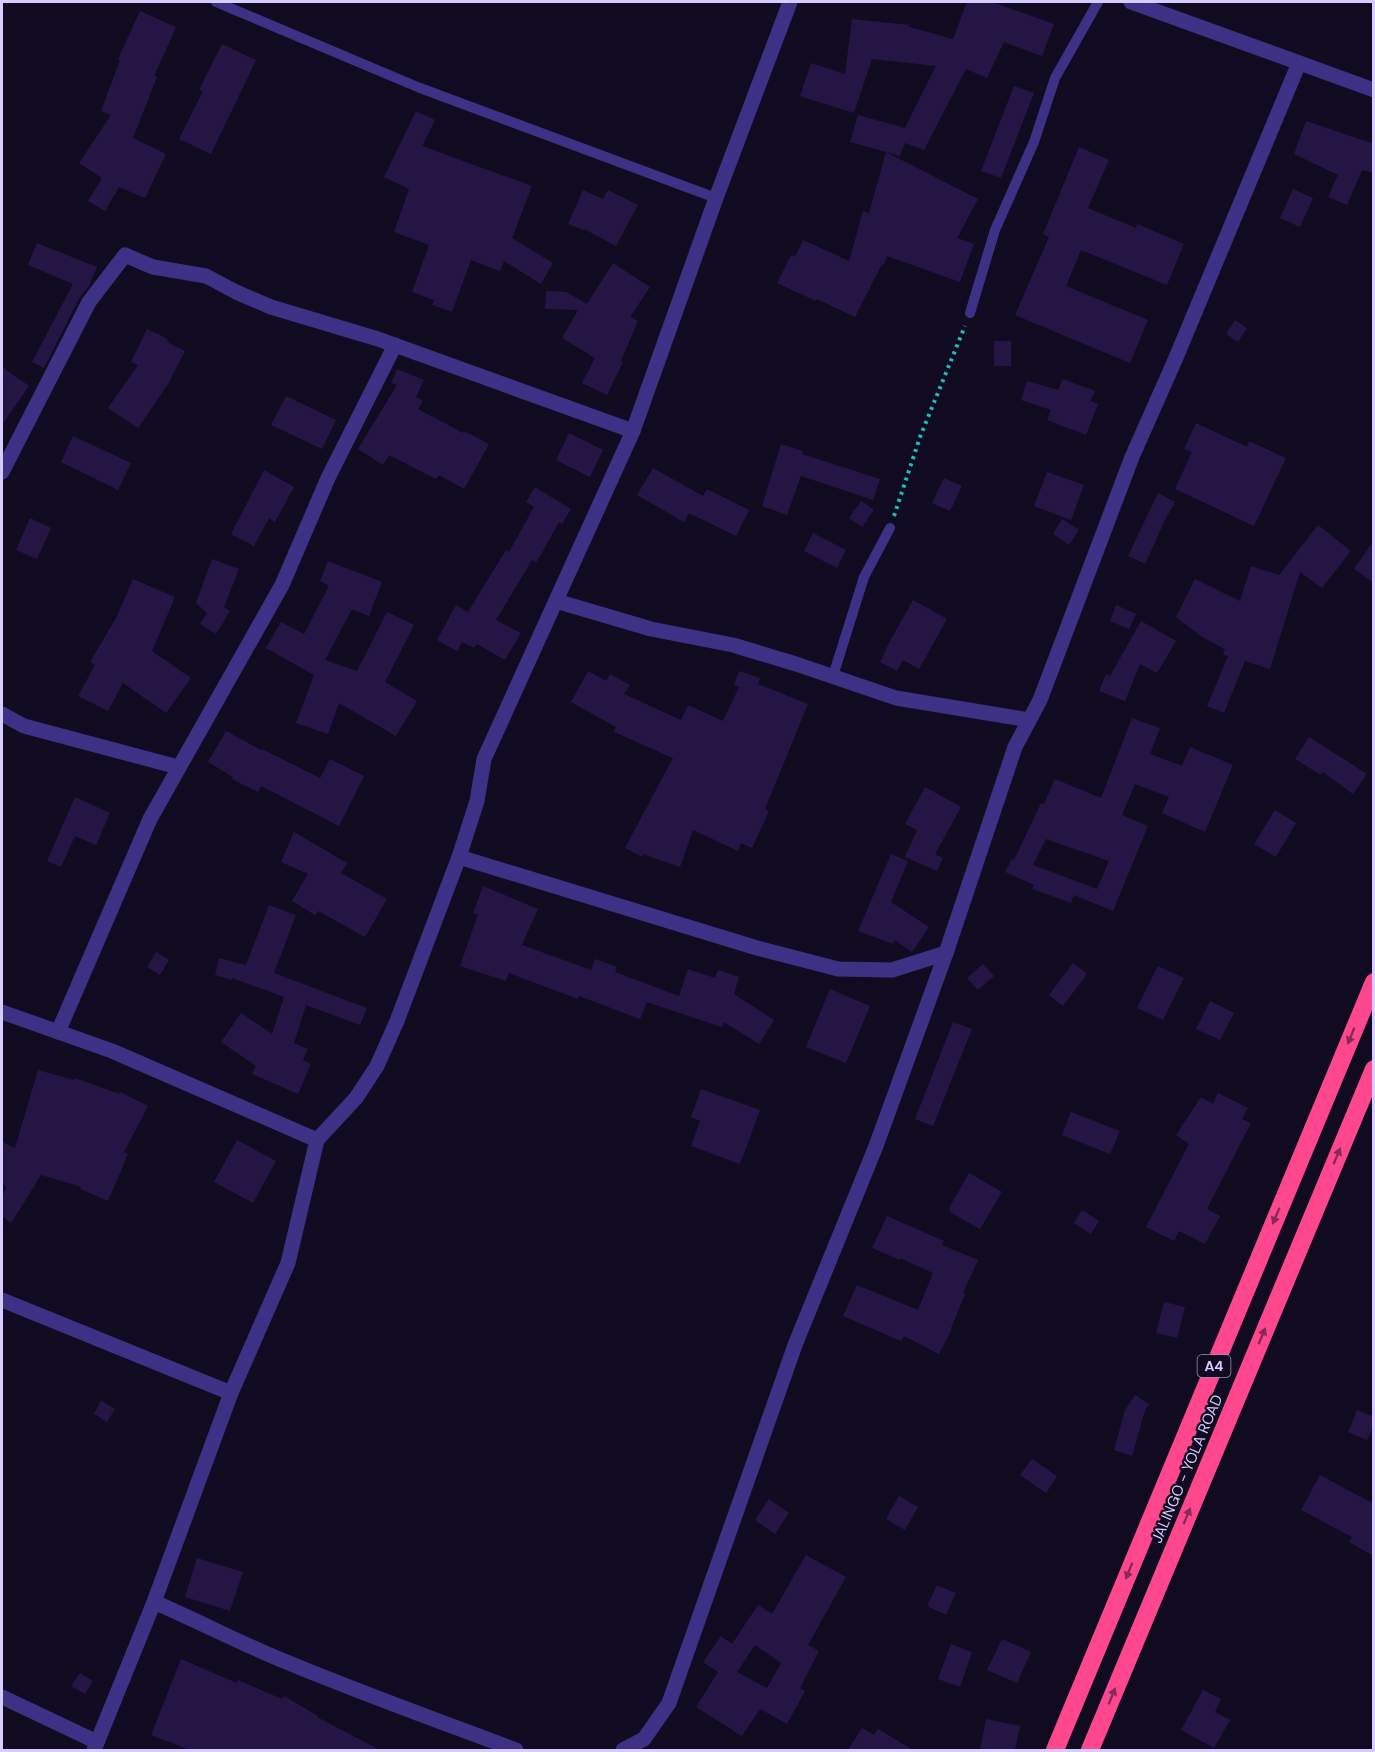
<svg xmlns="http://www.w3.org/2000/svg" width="1375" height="1752" font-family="'DM Sans',sans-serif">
<rect width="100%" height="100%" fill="#110b22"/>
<g fill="#241545" fill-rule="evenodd">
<path d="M 967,2 L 992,2 L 1054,24 L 1042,56 L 1004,42 L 987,78 L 966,69 L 924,150 L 905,143 L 900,156 L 886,152 L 978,199 L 957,238 L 974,244 L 960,282 L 887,256 L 884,265 L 882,264 L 855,317 L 817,299 L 816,301 L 777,283 L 791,255 L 795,257 L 803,240 L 849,261 L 863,211 L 869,213 L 886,152 L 850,142 L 858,115 L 905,128 L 936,66 L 872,59 L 854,113 L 800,96 L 811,63 L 845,74 L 852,19 L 909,25 L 909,27 L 953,39 Z"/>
<path d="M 140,11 L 176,27 L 154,76 L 157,77 L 133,138 L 166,154 L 145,198 L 119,187 L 105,211 L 88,201 L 102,178 L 79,163 L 111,115 L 101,111 L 120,60 L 118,59 Z"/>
<path d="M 222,44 L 256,60 L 211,154 L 179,139 L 203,91 L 199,90 Z"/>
<path d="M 1014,86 L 1034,93 L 1001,178 L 981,171 Z"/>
<path d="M 416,111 L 435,120 L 422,146 L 532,186 L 512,238 L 553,263 L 541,284 L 504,261 L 500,271 L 471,260 L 452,312 L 432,305 L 434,300 L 412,292 L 429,245 L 394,232 L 409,189 L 384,177 Z"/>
<path d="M 1306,121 L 1374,144 L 1374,173 L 1362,170 L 1347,205 L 1328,197 L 1338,175 L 1294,154 Z"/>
<path d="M 1079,147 L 1109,160 L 1088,208 L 1136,228 L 1137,224 L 1184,244 L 1167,285 L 1081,250 L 1066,286 L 1148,320 L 1130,363 L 1015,315 L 1049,237 L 1043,234 Z"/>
<path d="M 1293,189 L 1313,198 L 1300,227 L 1280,218 Z"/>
<path d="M 583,190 L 603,199 L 608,190 L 638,205 L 616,246 L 584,229 L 583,230 L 568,224 Z"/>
<path d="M 37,243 L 97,267 L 89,286 L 80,297 L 44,368 L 32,362 L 73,284 L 28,265 Z"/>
<path d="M 613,263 L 650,287 L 630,317 L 638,321 L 621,361 L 623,362 L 607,395 L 582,383 L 595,358 L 562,338 L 578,310 L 545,309 L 546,291 L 566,292 L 587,304 Z"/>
<path d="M 1235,320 L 1247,328 L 1238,342 L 1226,334 Z"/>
<path d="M 147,329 L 168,339 L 167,342 L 185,351 L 168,384 L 138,428 L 108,408 L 138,365 L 131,362 Z"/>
<rect x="994" y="341" width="17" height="25"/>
<path d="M 2,367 L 29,386 L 2,425 Z"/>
<path d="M 397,369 L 424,380 L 416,397 L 423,401 L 418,409 L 463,433 L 464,431 L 489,444 L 464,489 L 439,475 L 436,479 L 389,455 L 383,465 L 358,449 L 397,385 L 391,383 Z"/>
<path d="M 1063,379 L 1095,391 L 1090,401 L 1098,404 L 1086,435 L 1047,420 L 1051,410 L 1021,400 L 1027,381 L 1058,390 Z"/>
<path d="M 286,396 L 336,420 L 322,449 L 271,425 Z"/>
<path d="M 1196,423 L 1247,447 L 1249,441 L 1286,458 L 1254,526 L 1175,489 L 1192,452 L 1184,449 Z"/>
<path d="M 569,433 L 603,450 L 590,477 L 556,460 Z"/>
<path d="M 73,436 L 131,463 L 118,490 L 61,462 Z"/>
<path d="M 781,444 L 803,451 L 802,454 L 880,479 L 873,500 L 801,476 L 787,515 L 762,506 Z"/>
<path d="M 653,468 L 703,496 L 707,489 L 749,510 L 736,536 L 689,513 L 684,522 L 637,495 Z"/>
<path d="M 264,470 L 294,487 L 275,522 L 269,518 L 254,546 L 231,534 Z"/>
<path d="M 1047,472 L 1084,485 L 1071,520 L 1034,506 Z"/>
<path d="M 944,478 L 962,486 L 950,511 L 932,503 Z"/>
<path d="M 535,487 L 571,509 L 562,524 L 559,522 L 536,563 L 532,560 L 496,620 L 521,633 L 505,660 L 477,644 L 474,648 L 462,642 L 457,651 L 437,640 L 456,605 L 468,612 L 506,550 L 509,552 L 534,507 L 526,502 Z"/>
<path d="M 1158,493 L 1175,502 L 1165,520 L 1145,564 L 1128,556 Z"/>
<path d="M 861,501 L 874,510 L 862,527 L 849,518 Z"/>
<path d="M 30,518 L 51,528 L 37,559 L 16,550 Z"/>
<path d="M 1062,519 L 1079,530 L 1069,545 L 1053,534 Z"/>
<path d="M 1318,525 L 1351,551 L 1322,588 L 1300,572 L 1270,669 L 1245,661 L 1224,713 L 1207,706 L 1228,656 L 1223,655 L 1225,649 L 1202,637 L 1176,617 L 1195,579 L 1240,601 L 1251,566 L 1279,575 Z"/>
<path d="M 813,533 L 846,550 L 837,568 L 804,551 Z"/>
<path d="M 1374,540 L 1374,583 L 1354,569 Z"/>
<path d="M 212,559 L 239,569 L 224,607 L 230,611 L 216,634 L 200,624 L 207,613 L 196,603 Z"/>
<path d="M 328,561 L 382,582 L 369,616 L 352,609 L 325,660 L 357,671 L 387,612 L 414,625 L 385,682 L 417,701 L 396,736 L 339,703 L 328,734 L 296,723 L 314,675 L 266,648 L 281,622 L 304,634 L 329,586 L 320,581 Z"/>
<path d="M 133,579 L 175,597 L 152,651 L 191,678 L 166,713 L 123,683 L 108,711 L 78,696 L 95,665 L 90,662 L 116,618 Z"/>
<path d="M 913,600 L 947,619 L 919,669 L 903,660 L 897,671 L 880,662 L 886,650 L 885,650 Z"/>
<path d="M 1116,605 L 1136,614 L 1129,629 L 1110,621 Z"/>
<path d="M 1141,621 L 1176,641 L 1157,673 L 1140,664 L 1125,701 L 1099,691 L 1106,674 L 1110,676 Z"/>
<path d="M 588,671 L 606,681 L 610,674 L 630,685 L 624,694 L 681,720 L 688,705 L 723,721 L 739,687 L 734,685 L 739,671 L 760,678 L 758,684 L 808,704 L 765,809 L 769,811 L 752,848 L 741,843 L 738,851 L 693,830 L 680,867 L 643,854 L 642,857 L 625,848 L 673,758 L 614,732 L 616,727 L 571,702 Z"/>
<path d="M 1132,718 L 1160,728 L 1150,754 L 1182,766 L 1190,747 L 1233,765 L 1205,832 L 1162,813 L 1169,797 L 1135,784 L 1122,815 L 1148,826 L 1113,911 L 1074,895 L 1071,903 L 1032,889 L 1034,885 L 1005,872 L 1012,859 L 1014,860 L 1041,803 L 1044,804 L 1055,779 L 1101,798 ZM 1046,839 L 1109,861 L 1097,889 L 1033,865 Z"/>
<path d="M 226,731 L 261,750 L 262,749 L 320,778 L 330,759 L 364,776 L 339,826 L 261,786 L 258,792 L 232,779 L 233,777 L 208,762 Z"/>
<path d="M 1309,737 L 1367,774 L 1353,794 L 1323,772 L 1321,775 L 1295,759 Z"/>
<path d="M 925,787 L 961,807 L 935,854 L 943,858 L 937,871 L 905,857 L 917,830 L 905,824 Z"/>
<path d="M 75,797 L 110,813 L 96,845 L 75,836 L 61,867 L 47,861 Z"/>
<path d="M 1275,810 L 1296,823 L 1276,857 L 1254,844 Z"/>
<path d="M 294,832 L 347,863 L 341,873 L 387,899 L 365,937 L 318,911 L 315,915 L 292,901 L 308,874 L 281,862 Z"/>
<path d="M 891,854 L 908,861 L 891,902 L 929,927 L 912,952 L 895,940 L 893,944 L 858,931 Z"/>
<path d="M 483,886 L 538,909 L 522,945 L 591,970 L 595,959 L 617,967 L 615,972 L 679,996 L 688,969 L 715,978 L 718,970 L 739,977 L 734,994 L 774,1020 L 759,1044 L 724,1022 L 722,1027 L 647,1002 L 640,1019 L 579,996 L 578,999 L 509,973 L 506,981 L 460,966 L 478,914 L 473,913 Z"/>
<path d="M 269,905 L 296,915 L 274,973 L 367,1008 L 360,1025 L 306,1005 L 294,1043 L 308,1049 L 303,1060 L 311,1064 L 298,1094 L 252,1074 L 256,1066 L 221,1042 L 241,1013 L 272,1034 L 284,997 L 232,978 L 232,980 L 215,975 L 219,958 L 246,965 Z"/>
<path d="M 156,952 L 169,960 L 160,975 L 147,967 Z"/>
<path d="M 1073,963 L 1087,974 L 1063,1006 L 1049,995 Z"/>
<path d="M 983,964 L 994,976 L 978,990 L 967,978 Z"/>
<path d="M 1158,966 L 1184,978 L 1163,1020 L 1137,1008 Z"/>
<path d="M 830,989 L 870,1006 L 846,1063 L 806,1047 Z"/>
<path d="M 1210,1001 L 1234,1013 L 1220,1040 L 1196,1029 Z"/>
<path d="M 953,1022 L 972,1029 L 933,1126 L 915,1119 Z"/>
<path d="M 38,1070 L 74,1080 L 75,1078 L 119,1094 L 120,1092 L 148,1106 L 124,1152 L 128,1154 L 108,1201 L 80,1189 L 81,1187 L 41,1175 L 11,1223 L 2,1216 L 2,1196 L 7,1187 L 2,1183 L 2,1142 L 15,1148 Z"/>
<path d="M 701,1089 L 760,1110 L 740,1164 L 691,1146 L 700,1121 L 691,1117 Z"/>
<path d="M 1218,1093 L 1248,1108 L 1242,1119 L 1251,1123 L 1207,1209 L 1220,1216 L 1205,1244 L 1179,1231 L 1174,1241 L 1146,1227 L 1189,1144 L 1176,1135 L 1201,1097 L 1213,1104 Z"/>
<path d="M 1071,1112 L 1120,1131 L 1110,1154 L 1062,1135 Z"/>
<path d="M 237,1140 L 276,1161 L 253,1203 L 214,1182 Z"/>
<path d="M 969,1173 L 1002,1192 L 980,1229 L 950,1212 L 950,1206 Z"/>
<path d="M 1082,1210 L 1099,1221 L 1091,1234 L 1074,1223 Z"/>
<path d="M 887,1216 L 944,1241 L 942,1245 L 978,1260 L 963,1293 L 965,1294 L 951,1328 L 952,1329 L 939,1354 L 904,1336 L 901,1341 L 843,1316 L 857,1285 L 918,1310 L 933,1273 L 900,1258 L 900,1260 L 872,1248 Z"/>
<path d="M 1164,1302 L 1185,1307 L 1177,1338 L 1156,1333 Z"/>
<path d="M 1135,1395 L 1149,1404 L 1145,1410 L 1132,1456 L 1114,1450 L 1125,1410 Z"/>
<path d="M 101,1401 L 115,1409 L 107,1422 L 94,1414 Z"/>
<path d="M 1357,1410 L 1374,1417 L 1374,1425 L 1367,1440 L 1348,1432 Z"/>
<path d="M 1032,1459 L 1057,1476 L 1046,1493 L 1020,1475 Z"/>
<path d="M 1320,1475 L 1374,1504 L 1374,1556 L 1349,1542 L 1352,1537 L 1301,1510 Z"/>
<path d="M 899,1496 L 918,1507 L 905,1530 L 886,1519 Z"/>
<path d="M 769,1499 L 789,1513 L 775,1534 L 755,1520 Z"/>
<path d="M 806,1555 L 846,1577 L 808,1645 L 819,1651 L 800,1688 L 805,1691 L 787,1724 L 760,1709 L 742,1736 L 696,1707 L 718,1672 L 703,1662 L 721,1636 L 732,1644 L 758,1605 L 772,1614 ZM 755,1645 L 781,1663 L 767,1688 L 737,1672 Z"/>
<path d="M 197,1558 L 243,1572 L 230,1611 L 185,1597 Z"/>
<path d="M 937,1585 L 956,1593 L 946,1615 L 927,1606 Z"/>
<path d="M 1002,1639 L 1031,1652 L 1017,1683 L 987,1670 Z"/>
<path d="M 951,1644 L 972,1652 L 960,1687 L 938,1679 Z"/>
<path d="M 181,1659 L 237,1683 L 238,1680 L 282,1699 L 284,1696 L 318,1716 L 317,1717 L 380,1750 L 190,1750 L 151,1735 Z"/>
<path d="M 80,1673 L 93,1681 L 85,1694 L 71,1686 Z"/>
<path d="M 1203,1690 L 1221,1699 L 1215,1712 L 1230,1720 L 1214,1748 L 1181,1730 Z"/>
<path d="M 986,1719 L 1020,1726 L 1015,1750 L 980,1750 Z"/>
<path d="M 862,1728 L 874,1735 L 878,1729 L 913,1750 L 848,1750 Z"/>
</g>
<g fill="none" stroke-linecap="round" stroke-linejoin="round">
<path stroke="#21b8be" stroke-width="4" stroke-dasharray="3 4.5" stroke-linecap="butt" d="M 894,516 L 920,437 L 965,326"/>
<g stroke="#3d3186" stroke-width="10">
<path d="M 216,2 L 420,88 L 716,198"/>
<path d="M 970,313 L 995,230 L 1034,142 L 1055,78 L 1098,2"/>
<path d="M 833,676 L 864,577 L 890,528"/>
</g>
<g stroke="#3d3186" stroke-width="15">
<path d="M 1131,2 L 1374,90"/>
<path d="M 2,472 L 89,302 L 125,255 L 153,267 L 206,276 L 236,292 L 271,307 L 378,339 L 633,431"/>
<path d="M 556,601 L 651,629 L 733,645 L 796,664 L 896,698 L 1029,720"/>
<path d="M 2,714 L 24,726 L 178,767"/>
<path d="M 459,857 L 757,948 L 838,969 L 892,970 L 946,953"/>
<path d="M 2,1012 L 112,1051 L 317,1140"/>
<path d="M 58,1032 L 150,819 L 282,585 L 328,478 L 395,345"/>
<path d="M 2,1300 L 231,1393"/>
<path d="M 154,1602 C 198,1621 240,1643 284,1661 C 361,1693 439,1721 516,1750"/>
<path d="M 2,1697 L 97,1742"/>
<path d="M 94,1750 L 154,1602 L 231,1393 L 288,1263 L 317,1140 L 356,1098 L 377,1066 L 397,1021 L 459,857 L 477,801 L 484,759 L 633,431 L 716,198 L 790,2"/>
<path d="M 623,1750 L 644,1739 L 669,1703 L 795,1345 L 876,1146 L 946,953 L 1015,747 L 1040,700 L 1132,457 L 1175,360 L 1299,63"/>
</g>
<g stroke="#ff478d" stroke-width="18">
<path d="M 1055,1750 L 1374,982"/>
<path d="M 1090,1750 L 1374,1069"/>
</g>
</g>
<defs><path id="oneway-solid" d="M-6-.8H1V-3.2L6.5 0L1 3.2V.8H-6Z" transform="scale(1.5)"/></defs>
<g fill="#882958">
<use href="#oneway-solid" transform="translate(1351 1036) rotate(112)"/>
<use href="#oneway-solid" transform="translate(1337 1156) rotate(-67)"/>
<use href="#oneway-solid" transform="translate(1276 1216) rotate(113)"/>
<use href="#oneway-solid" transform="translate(1262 1336) rotate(-67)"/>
<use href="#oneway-solid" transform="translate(1187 1516) rotate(-67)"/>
<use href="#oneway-solid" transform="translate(1129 1571) rotate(112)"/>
<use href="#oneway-solid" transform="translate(1112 1696) rotate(-68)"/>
</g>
<g text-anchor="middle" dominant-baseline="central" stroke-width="4.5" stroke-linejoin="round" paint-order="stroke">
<rect fill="#110b22" stroke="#9c92bd" stroke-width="1.5" x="1197.5" y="1355" width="33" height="22" rx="4.5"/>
<g font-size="14" font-weight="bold" fill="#d7ccff">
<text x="1214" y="1366">A4</text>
</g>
<g font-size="15" fill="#d7ccff" stroke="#110b22">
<text transform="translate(1187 1469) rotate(-67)">JALINGO - YOLA ROAD</text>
</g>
</g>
<rect width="1375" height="1752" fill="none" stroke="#d7ccff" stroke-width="6"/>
</svg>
